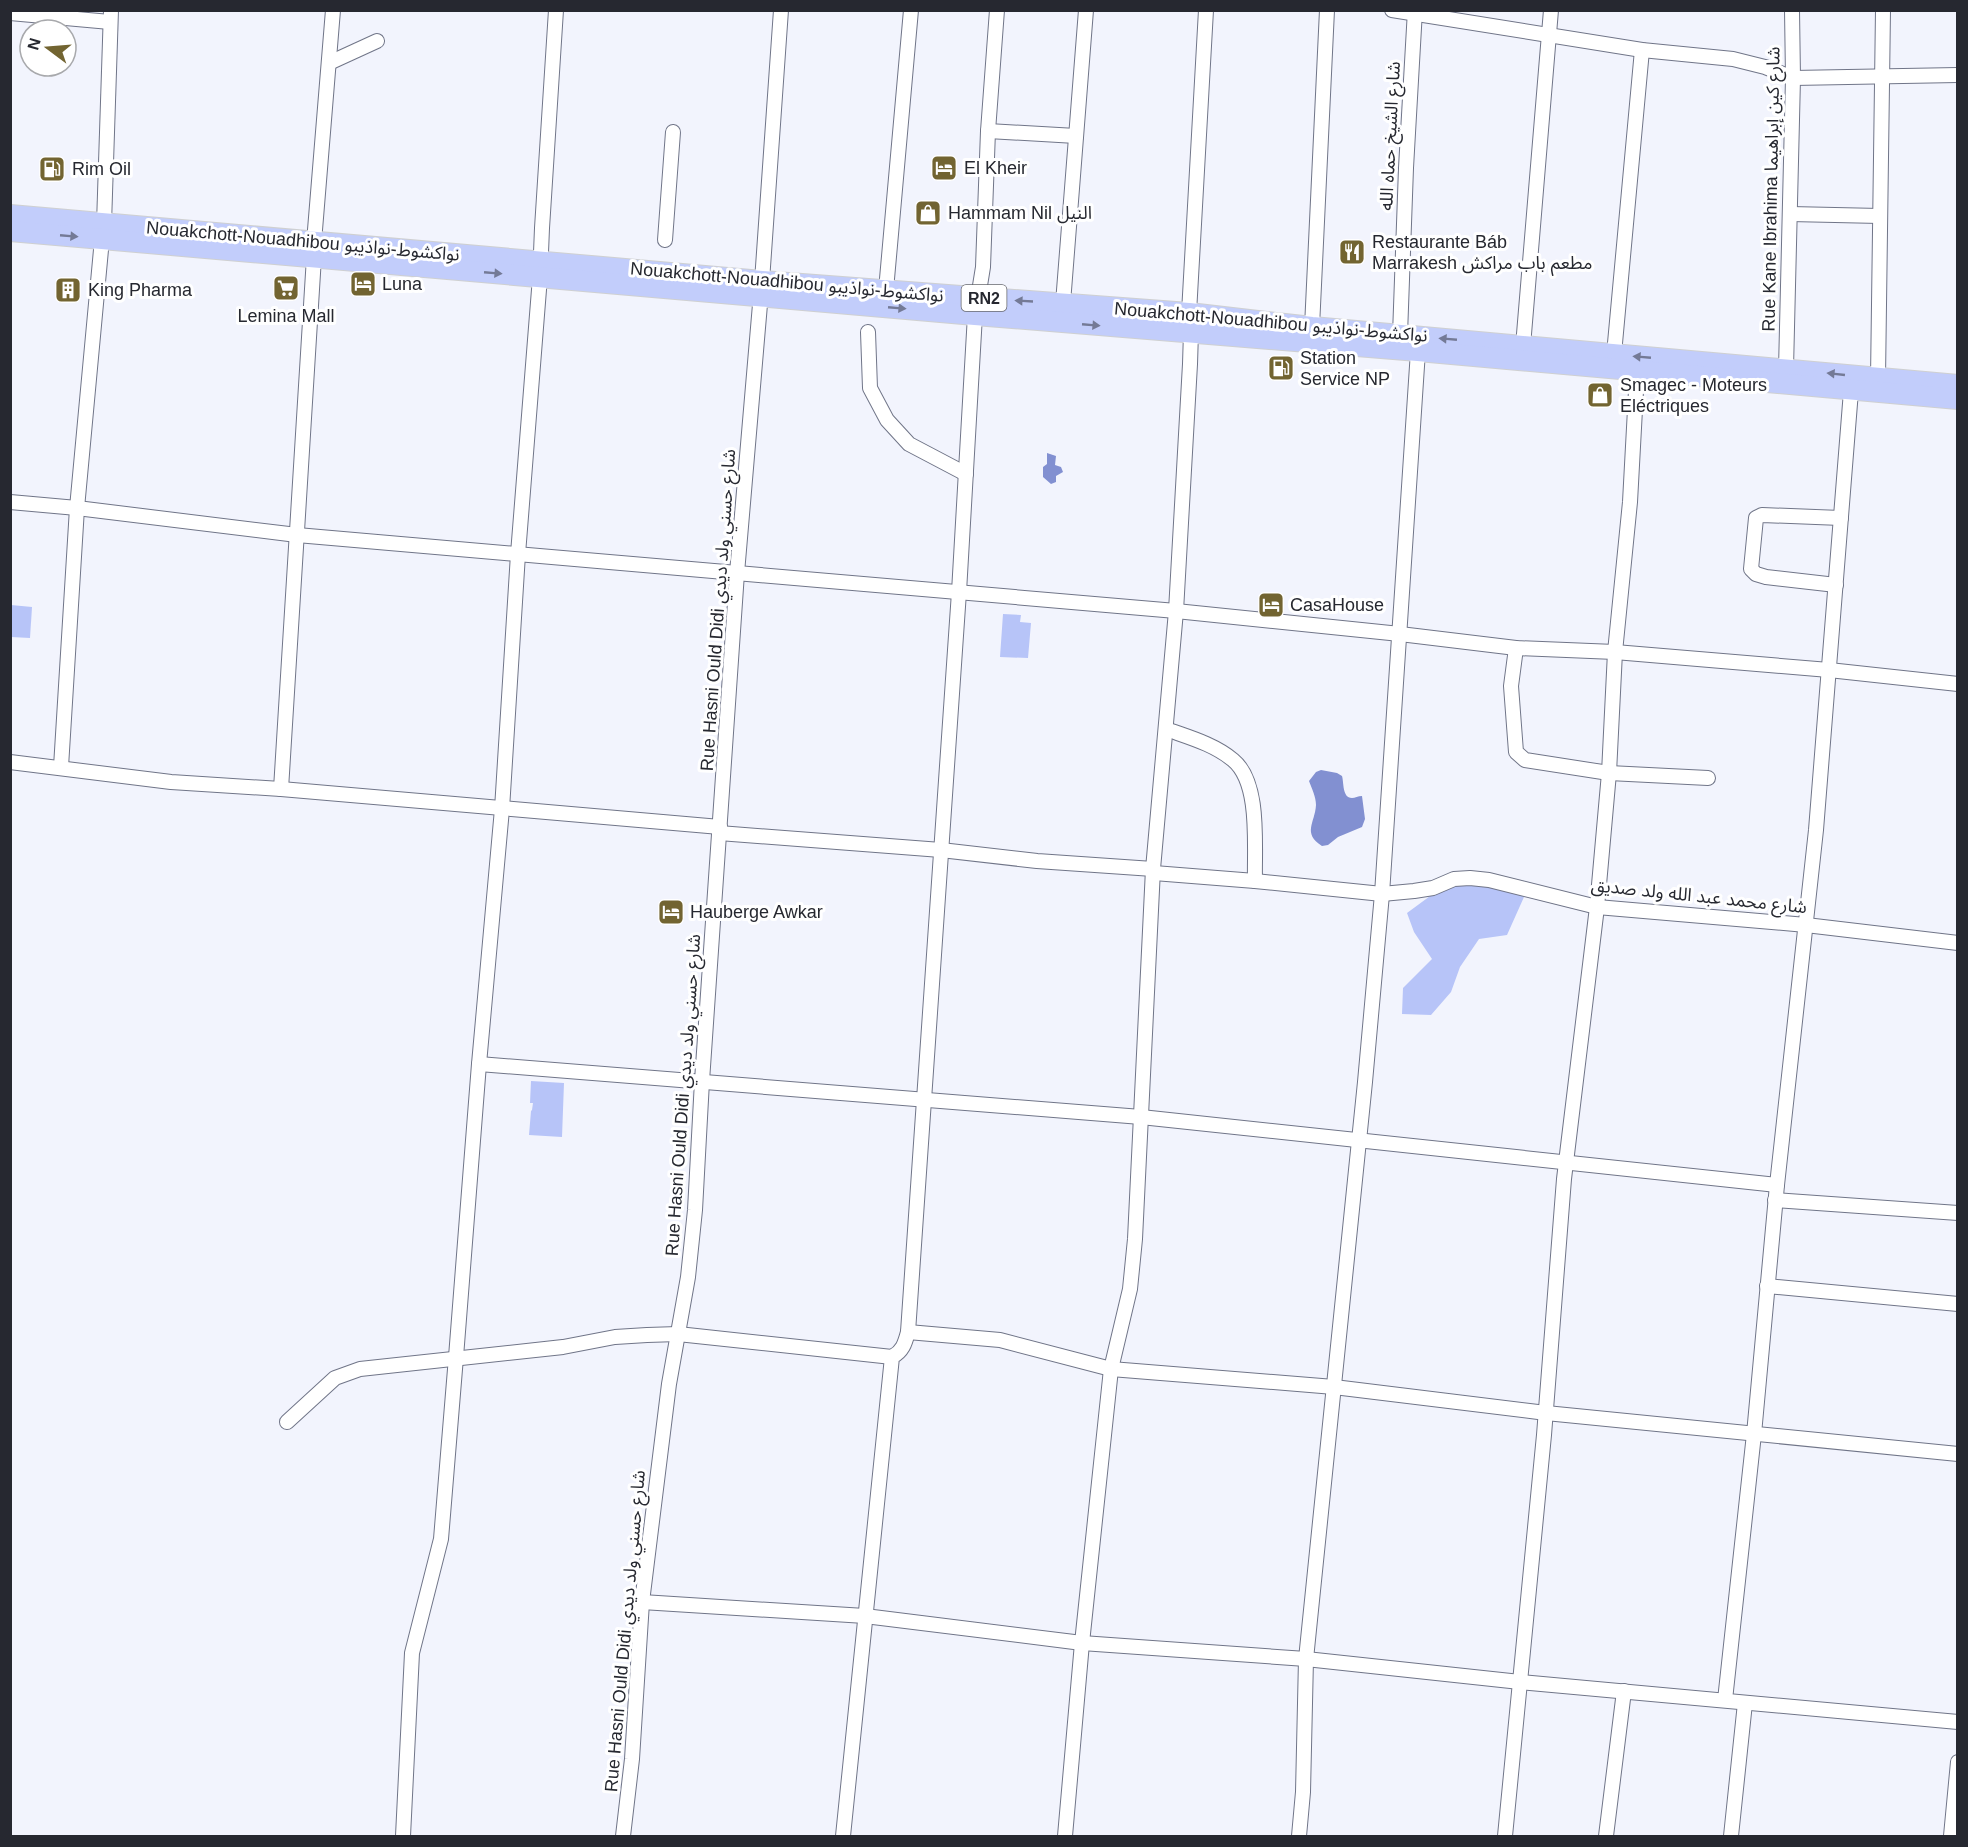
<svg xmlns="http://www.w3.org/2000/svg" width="1968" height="1847" font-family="Helvetica,'Noto Sans Arabic',sans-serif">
<rect width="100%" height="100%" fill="#f2f4fd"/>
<g fill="#b7c4f8">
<path d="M 11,605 L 32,607 L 30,638 L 11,637 Z"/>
<path d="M 1003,614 L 1021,615 L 1020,622 L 1031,623 L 1028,658 L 1000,657 Z"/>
<path d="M 1471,881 L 1503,886 L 1524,897 L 1507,935 L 1479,939 L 1460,967 L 1451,992 L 1431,1015 L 1402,1014 L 1403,988 L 1432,959 L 1414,932 L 1407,913 L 1441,888 Z"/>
<path d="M 531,1081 L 564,1083 L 562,1137 L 529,1135 L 531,1111 L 532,1110 L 533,1103 L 530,1103 Z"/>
</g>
<g fill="#8290d1">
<path d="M 1047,453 L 1056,456 L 1055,465 L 1061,467 L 1063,472 L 1056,476 L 1056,482 L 1051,484 L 1043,477 L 1043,467 L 1047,464 Z"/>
<path d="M 1321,770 L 1337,773 L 1342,776 C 1344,782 1342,798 1352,798 C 1355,798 1358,796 1362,796 L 1365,819 L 1362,827 L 1338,837 L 1328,845 L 1322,846 C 1302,833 1315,823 1316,805 C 1316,797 1312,789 1309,781 L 1316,772 Z"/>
</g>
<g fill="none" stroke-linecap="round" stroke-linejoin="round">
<defs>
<g id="minor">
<path d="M 1392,10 L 1642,50 L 1733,59 L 1765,67 L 1793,78 L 1958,75"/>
<path d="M 10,13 L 110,22"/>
<path d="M 329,63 L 377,41"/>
<path d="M 988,131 L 1076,136"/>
<path d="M 1790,214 L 1880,216"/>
<path d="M 104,224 L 111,10"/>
<path d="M 665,240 L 673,132"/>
<path d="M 314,242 L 333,10"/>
<path d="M 886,290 L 911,10"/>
<path d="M 978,298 L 983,267 L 988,131 L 997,10"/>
<path d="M 1063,303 L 1086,10"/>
<path d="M 1312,327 L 1327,10"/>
<path d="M 868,332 L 870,388 L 887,420 L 909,444 L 966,474"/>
<path d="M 1400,335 L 1406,168 L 1415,10"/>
<path d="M 1523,346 L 1551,10"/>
<path d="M 1614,354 L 1642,50"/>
<path d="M 1786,369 L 1793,78 L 1792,10"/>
<path d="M 1878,378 L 1883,10"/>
<path d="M 10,502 L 77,508 L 297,535 L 1176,611 L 1400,634 L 1516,648 L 1615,652 L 1829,670 L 1958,684"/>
<path d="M 1836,585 L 1766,577 L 1756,574 L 1751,569 L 1756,518 L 1762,515 L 1841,518"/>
<path d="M 1516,648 L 1511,686 L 1516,752 L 1525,760 L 1609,773 L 1708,778"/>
<path d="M 1166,729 C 1188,737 1214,744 1233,760 C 1261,783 1254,847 1255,881"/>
<path d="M 10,762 L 171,782 L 281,789 L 720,827"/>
<path d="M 61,767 L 77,508 L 102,239"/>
<path d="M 281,789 L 314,257"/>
<path d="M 719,833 L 941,850 L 1037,861 L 1153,869"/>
<path d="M 1154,873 L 1255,881 L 1382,894 L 1414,891 L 1433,888 L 1454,879 L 1470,878 L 1489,880 L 1597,907 L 1806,925 L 1958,943"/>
<path d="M 479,1064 L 1141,1117 L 1777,1185"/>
<path d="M 1775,1200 L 1958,1213"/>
<path d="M 1767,1286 L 1958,1304"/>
<path d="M 908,1332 L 1000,1340 L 1111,1369 L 1334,1387 L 1546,1413 L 1958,1454"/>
<path d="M 287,1422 L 335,1378 L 360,1369 L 563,1347 L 615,1337 L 647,1335 L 678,1334 L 892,1357"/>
<path d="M 642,1602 L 865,1616 L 1082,1643 L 1306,1659 L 1520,1682 L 1958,1722"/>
<path d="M 1725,1700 L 1754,1434 L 1777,1185 L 1816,830 L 1851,391"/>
<path d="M 403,1836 L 412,1653 L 441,1539 L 456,1357 L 479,1064 L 502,809 L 518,554 L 540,277 L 542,228 L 556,10"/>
<path d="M 623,1836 L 632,1759 L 642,1602 L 669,1384 L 688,1277 L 695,1210 L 702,1081 L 737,573 L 762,281 L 781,10"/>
<path d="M 843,1836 L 892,1357 C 903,1351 905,1343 908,1332 L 959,592 L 975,315"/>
<path d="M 1065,1836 L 1082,1643 L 1111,1369 L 1130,1289 L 1135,1239 L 1153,869 L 1176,611 L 1190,364 L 1191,332 L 1189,313 L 1206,10"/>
<path d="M 1299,1836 L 1303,1792 L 1306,1659 L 1365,1082 L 1382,894 L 1418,351"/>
<path d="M 1505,1836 L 1544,1435 L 1564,1179 L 1597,907 L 1609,773 L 1615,652 L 1630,502 L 1637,372"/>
<path d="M 1606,1836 L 1624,1691"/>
<path d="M 1731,1836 L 1745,1703"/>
<path d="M 1951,1836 L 1958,1762"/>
</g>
<g id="highway">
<path d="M 10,215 L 762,281 L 1189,313 L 1312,327 L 1958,385"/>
<path d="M 10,231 L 975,315 L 1418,351 L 1958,399"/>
</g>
</defs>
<use href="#minor" stroke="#707588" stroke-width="16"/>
<use href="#highway" stroke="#cfd0d1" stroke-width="22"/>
<use href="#minor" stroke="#fff" stroke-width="14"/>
<use href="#highway" stroke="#c2cdfb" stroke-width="20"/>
</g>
<defs><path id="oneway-solid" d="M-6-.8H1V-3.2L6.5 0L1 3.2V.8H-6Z" transform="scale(1.5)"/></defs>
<g fill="#747a96">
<use href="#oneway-solid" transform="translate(69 236) rotate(5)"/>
<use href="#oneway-solid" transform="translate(493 273) rotate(5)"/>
<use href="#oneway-solid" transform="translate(1024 301) rotate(-177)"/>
<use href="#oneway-solid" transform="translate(897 308) rotate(5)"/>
<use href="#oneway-solid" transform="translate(1091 325) rotate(5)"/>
<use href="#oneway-solid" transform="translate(1448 339) rotate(-175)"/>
<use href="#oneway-solid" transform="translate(1642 357) rotate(-175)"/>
<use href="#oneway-solid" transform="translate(1836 374) rotate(-174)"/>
</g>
<defs>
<symbol id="hotel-square" viewBox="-11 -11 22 22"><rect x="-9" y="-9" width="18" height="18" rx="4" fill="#726431" stroke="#fff"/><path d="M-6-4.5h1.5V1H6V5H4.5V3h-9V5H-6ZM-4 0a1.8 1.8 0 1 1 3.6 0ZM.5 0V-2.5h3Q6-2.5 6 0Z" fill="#fff"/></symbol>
<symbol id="fuel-square" viewBox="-11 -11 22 22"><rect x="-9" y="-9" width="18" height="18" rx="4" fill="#726431" stroke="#fff"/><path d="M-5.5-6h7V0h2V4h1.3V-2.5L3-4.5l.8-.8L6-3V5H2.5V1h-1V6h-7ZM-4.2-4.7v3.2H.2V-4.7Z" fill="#fff"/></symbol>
<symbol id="shop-square" viewBox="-11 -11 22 22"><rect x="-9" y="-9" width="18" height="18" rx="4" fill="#726431" stroke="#fff"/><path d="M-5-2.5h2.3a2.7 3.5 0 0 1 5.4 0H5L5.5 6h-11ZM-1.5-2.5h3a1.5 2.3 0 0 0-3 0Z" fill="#fff"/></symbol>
<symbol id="restaurant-square" viewBox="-11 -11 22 22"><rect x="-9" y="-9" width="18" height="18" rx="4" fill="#726431" stroke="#fff"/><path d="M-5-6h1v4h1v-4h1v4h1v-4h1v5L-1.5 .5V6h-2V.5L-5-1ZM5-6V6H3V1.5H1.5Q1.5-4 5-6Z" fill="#fff"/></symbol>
<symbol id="supermarket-square" viewBox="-11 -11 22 22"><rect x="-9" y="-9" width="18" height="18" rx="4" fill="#726431" stroke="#fff"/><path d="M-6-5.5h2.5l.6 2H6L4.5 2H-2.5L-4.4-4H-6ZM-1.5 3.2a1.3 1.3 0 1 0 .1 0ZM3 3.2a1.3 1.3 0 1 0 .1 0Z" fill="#fff"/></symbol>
<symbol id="building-square" viewBox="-11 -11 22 22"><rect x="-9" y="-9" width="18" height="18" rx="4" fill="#726431" stroke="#fff"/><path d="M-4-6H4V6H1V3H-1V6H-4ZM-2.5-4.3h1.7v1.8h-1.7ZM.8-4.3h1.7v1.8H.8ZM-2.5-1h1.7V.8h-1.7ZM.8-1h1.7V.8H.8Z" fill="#fff"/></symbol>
</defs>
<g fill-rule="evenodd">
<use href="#hotel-square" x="929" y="153" width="30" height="30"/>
<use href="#fuel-square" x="37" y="154" width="30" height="30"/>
<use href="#shop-square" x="913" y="198" width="30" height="30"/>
<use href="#restaurant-square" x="1337" y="237" width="30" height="30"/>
<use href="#hotel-square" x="348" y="269" width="30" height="30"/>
<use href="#supermarket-square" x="271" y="273" width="30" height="30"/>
<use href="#building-square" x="53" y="275" width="30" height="30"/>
<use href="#fuel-square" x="1266" y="353" width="30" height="30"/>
<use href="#shop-square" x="1585" y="380" width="30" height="30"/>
<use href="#hotel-square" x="1256" y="590" width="30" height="30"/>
<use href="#hotel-square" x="656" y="897" width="30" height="30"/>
</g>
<g text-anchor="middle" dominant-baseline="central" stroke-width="6" stroke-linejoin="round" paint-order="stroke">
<rect fill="#fff" stroke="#67686e" stroke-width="1.5" x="961.5" y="285" width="45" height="26" rx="4.5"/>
<g font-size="16" font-weight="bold" fill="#262830">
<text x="984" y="298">RN2</text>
</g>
<g font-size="18" fill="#262830" stroke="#fff">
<text transform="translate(1390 136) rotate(-87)">شارع الشيخ حماه الله</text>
<text transform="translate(1771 189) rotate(-89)">Rue Kane Ibrahima شارع كين إبراهيما</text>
<text transform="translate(303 241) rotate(5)">Nouakchott-Nouadhibou نواكشوط-نواذيبو</text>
<text transform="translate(787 282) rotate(5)">Nouakchott-Nouadhibou نواكشوط-نواذيبو</text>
<text transform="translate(1271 322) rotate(5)">Nouakchott-Nouadhibou نواكشوط-نواذيبو</text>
<text transform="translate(718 610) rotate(-86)">Rue Hasni Ould Didi شارع حسني ولد ديدي</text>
<text transform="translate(1699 896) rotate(6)">شارع محمد عبد الله ولد صديق</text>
<text transform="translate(683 1095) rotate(-86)">Rue Hasni Ould Didi شارع حسني ولد ديدي</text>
<text transform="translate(625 1631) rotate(-85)">Rue Hasni Ould Didi شارع حسني ولد ديدي</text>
</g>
<g font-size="18" fill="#262830" stroke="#fff" text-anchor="start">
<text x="964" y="168">El Kheir</text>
<text x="72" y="169">Rim Oil</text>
<text x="948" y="213">Hammam Nil النيل</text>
<text x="1372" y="242">Restaurante Báb<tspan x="1372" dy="21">Marrakesh مطعم باب مراكش</tspan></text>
<text x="382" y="284">Luna</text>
<text x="88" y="290">King Pharma</text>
<text x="286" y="316" text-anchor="middle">Lemina Mall</text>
<text x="1300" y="358">Station<tspan x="1300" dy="21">Service NP</tspan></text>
<text x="1620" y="385">Smagec - Moteurs<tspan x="1620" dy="21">Eléctriques</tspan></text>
<text x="1290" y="605">CasaHouse</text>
<text x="690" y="912">Hauberge Awkar</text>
</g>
</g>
<rect width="1968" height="1847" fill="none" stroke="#262830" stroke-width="24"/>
<g transform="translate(48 48) rotate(286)"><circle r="28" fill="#ffffff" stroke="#a8a9ac" stroke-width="1.5"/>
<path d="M0-4.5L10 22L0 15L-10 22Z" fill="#726431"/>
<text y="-9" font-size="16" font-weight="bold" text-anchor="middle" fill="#262830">N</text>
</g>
</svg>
